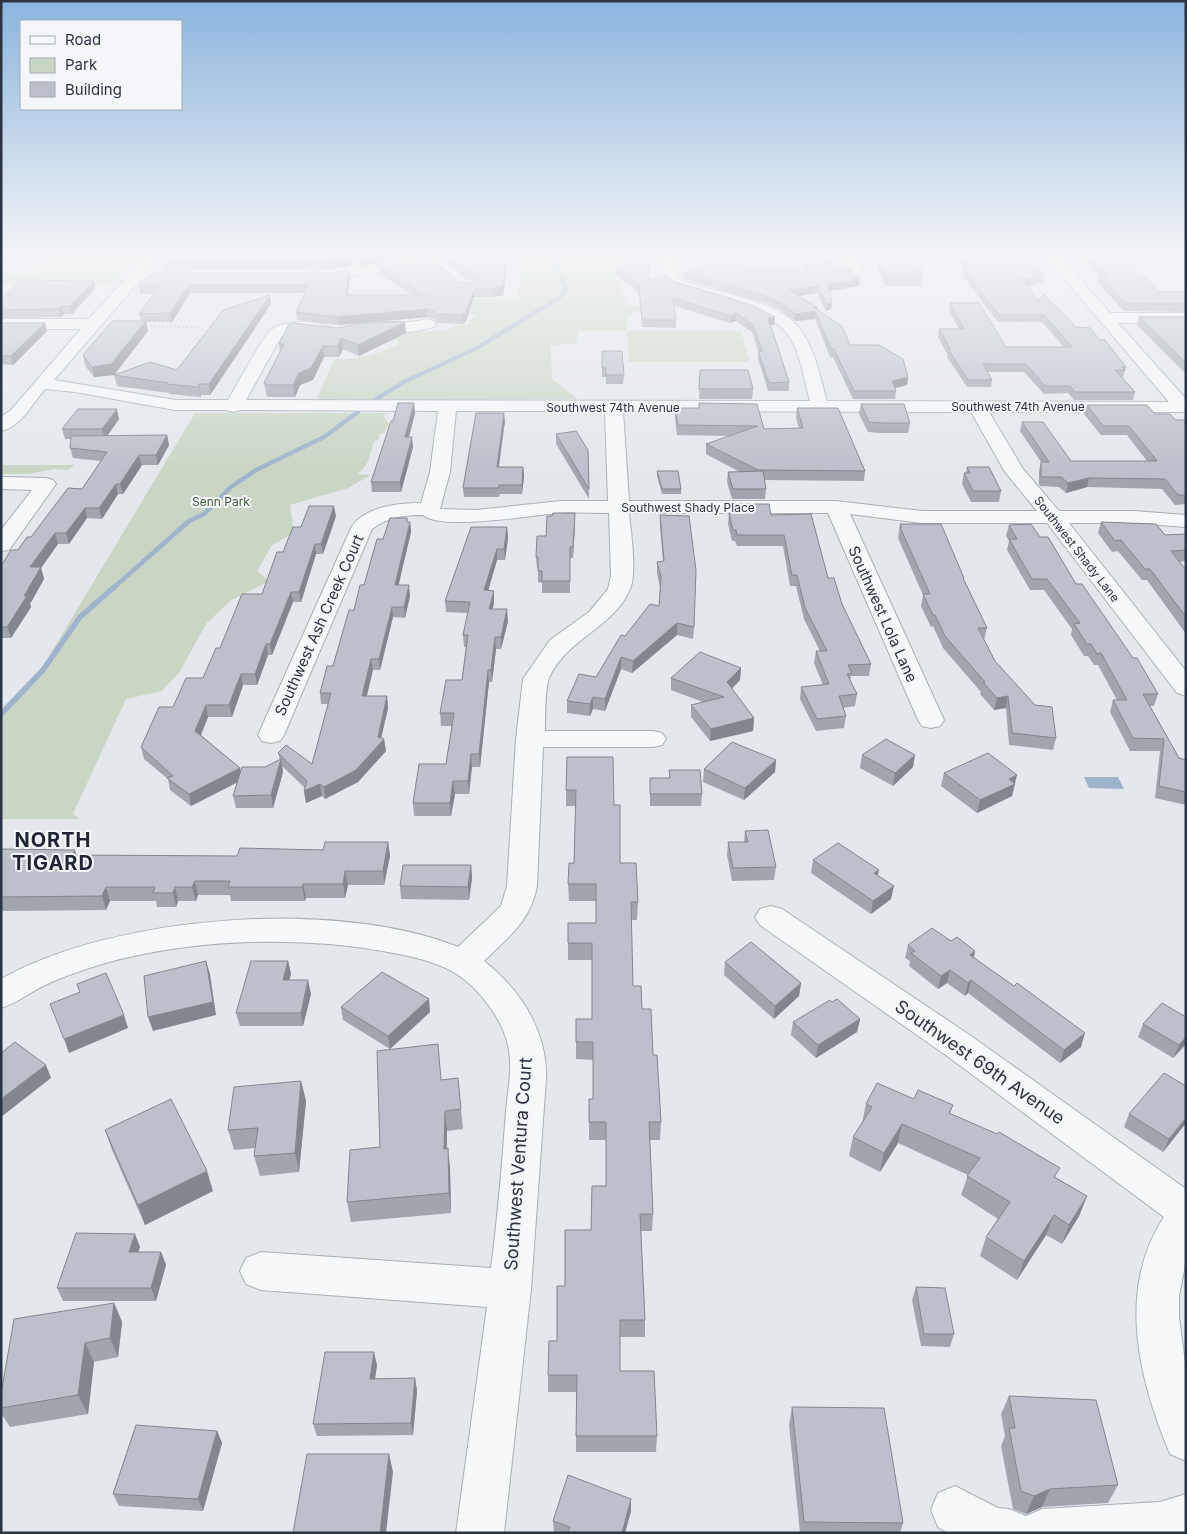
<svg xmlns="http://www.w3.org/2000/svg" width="1187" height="1534" font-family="Inter,sans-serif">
<rect width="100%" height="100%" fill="#e4e7ec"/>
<g fill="#c9d6c5">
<path d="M 51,256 L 138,256 L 113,284 L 1,284 L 1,273 L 32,273 Z"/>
<path d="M 523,256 L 626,256 L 627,271 L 612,271 L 627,305 L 643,305 L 691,293 L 627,316 L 627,331 L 741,331 L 750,362 L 629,362 L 627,331 L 578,331 L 576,344 L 551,345 L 552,379 L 578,399 L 317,399 L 334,359 C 361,359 376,355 400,344 L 394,338 L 401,333 L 413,331 L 446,331 L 455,325 L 469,324 L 469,321 L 477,316 L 471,313 L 472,310 L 469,299 L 517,299 Z"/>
<path d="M 195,413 L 392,413 L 383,415 L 392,428 L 387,427 L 385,432 L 380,434 L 378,440 L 374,441 C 371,452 368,468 357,474 L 371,475 L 348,488 L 290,505 L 294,533 L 272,545 L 257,571 L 269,581 L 230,601 L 206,624 L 179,673 L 162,691 L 126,699 L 73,814 L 80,819 L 1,819 L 1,710 L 40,671 Z"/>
<path d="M 1,465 L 75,465 L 68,470 L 54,469 L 29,474 L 1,474 Z"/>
</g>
<path fill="#9fb4cc" d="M 1084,777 L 1118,777 L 1124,789 L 1089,788 Z"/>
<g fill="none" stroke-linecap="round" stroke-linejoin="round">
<path stroke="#9fb4cc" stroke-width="4" d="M 371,402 L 406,381 L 477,348 L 562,296 L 566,290 L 557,268 L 557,256"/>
<path stroke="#9fb4cc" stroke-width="4.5" d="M 111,590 L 189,521 L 204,514 L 231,487 L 256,470 L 324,437 L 358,412"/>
<path stroke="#9fb4cc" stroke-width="5.5" d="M 1,714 L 43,670 L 80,617 L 113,588"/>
<defs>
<g id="minor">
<path d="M 660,256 L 674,256 L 678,276 L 683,281 C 718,294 780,299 802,332 C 816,352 820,378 827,401 L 1169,402 L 1045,256 L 1060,256 L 1110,313 L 1186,313 L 1186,323 L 1118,323 L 1186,399 L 1186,412 L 989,412 L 1023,469 L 1059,511 L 1134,511 L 1186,515 L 1186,527 L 1134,523 L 1069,523 L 1186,671 L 1186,696 L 1177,693 L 1047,523 L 922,523 L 850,514 L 944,720 L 940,726 L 931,728 L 922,726 L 918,720 L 828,513 L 629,513 C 631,532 637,573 630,589 C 614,628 567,638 549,678 C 545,688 545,719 545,731 L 653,731 L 662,733 L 666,739 L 662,745 L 653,747 L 543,747 L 537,886 C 531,921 508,937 484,961 C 520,989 548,1032 546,1079 L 531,1289 L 504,1533 L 456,1533 L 487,1307 L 261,1290 L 246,1284 L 240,1271 L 246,1258 L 261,1252 L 491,1268 C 498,1216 502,1164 506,1111 C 508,1089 513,1067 508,1045 C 501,1017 479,988 455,973 C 435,961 410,956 388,952 C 298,935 190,939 102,964 C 82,970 62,977 43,986 C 29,993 17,1003 1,1008 L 1,979 C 114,915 337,898 458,947 L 501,906 L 507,886 L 516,739 L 523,679 L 550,640 L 589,612 L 608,589 L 611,576 L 609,513 C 592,513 575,512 559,513 C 534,515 440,531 423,515 C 404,515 388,517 372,529 L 284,735 L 280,741 L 271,743 L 262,741 L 258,735 L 352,526 C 367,506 399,503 421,503 L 430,472 L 438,411 L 240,410 L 233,412 L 226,410 L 175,410 L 75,392 L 45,389 C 32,404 22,426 1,431 L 1,417 L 11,410 L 81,329 L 1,329 L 1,319 L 89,319 L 143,259 L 148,258 L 155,262 L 148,271 L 186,271 L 191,272 L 193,275 L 191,278 L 186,279 L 141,279 L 54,380 L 175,400 L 228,400 C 236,387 263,336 271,330 C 286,319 312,321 329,326 L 331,329 L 329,332 C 312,336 297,329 281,337 L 246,400 L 810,401 C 804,380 801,353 788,335 C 768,306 705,300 673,287 L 664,277 ZM 456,411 L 605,411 L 608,501 L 561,501 L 476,510 L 440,509 L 450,472 ZM 623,411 L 971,412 L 1005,472 L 1037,511 L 922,511 L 836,501 L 629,501 Z"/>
<path d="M 841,256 L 855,256 L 866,278 L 864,281 L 854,281 Z"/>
<path d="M 399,262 L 450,265 L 463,279 L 477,283 L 479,286 L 477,289 C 462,293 450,282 441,272 L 399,270 L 325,279 L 309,278 L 307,275 L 309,272 Z"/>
<path d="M 428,319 L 434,321 L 436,324 L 434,327 L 411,332 L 367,332 L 361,330 L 359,327 L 361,324 L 367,322 L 411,322 Z"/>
<path d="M 1,477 L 46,478 L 53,480 L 56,484 L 9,550 L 1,551 L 1,530 L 32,490 L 1,489 Z"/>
<path d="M 771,906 L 782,909 L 971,1036 L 1186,1189 L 1186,1260 L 1179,1296 L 1179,1318 L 1186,1370 L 1186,1461 L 1170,1454 C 1139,1380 1116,1290 1164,1217 L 947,1056 L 760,925 L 755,917 L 760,909 Z"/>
<path d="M 955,1486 L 998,1508 L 1009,1509 L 1026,1516 L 1042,1509 L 1160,1502 L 1186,1494 L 1186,1533 L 948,1533 L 938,1527 L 931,1510 L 938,1493 Z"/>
</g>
</defs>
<use href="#minor" stroke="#a9aeb7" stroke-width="2"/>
<path stroke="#c2c5cb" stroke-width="2" stroke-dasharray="2 2" stroke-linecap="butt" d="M 142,326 L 198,327 L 209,333"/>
<use href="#minor" fill="#f7f8fa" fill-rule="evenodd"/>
</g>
<g fill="#a1a5ae">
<path d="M 166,256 L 508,256 L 503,295 L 492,297 L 474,297 L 466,321 L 463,324 L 437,323 L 435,319 L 428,317 L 364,323 L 406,333 L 359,356 L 343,349 L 339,357 L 324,357 L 313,380 L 300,385 L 295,397 L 267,397 L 264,383 L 280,352 L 279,344 L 337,328 L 362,323 L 338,325 L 297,320 L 296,312 L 305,293 L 190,293 L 172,322 L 146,322 L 148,331 L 114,375 L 94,377 L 85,366 L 83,355 L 141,321 L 139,314 L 154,294 L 140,294 L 139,286 L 327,273 L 349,270 L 350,278 L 348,295 L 412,295 L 380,274 L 379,266 L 460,282 L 477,282 L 465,277 L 452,265 L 445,262 L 400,260 L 364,265 L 353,257 L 352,266 L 328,269 L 163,269 L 162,261 Z"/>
<path d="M 701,256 L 738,256 L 741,268 L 805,269 L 801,260 L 801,256 L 823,256 L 824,262 L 835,270 L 853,275 L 860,279 L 859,286 L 830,291 L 831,309 L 826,311 L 817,293 L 799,296 L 817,307 L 817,309 L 850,345 L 908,377 L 907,385 L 895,388 L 896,391 L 895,399 L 853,399 L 833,357 L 830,357 L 815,319 L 795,321 L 780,310 L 765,303 L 684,279 L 684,272 L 703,268 Z"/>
<path d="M 872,256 L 917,256 L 923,269 L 922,276 L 920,276 L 922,278 L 920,286 L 886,286 Z"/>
<path d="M 953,256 L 1026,256 L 1044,275 L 1043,282 L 1036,282 L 1036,286 L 1027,286 L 1038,300 L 1076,327 L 1100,340 L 1126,367 L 1123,377 L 1122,377 L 1135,392 L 1133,400 L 1074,400 L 1068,393 L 1044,394 L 1024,372 L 987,372 L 992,380 L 991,387 L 967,387 L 947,357 L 947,354 L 938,337 L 939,329 L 959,329 L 949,310 L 950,303 L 1006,347 L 1064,347 L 1042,322 L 998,322 L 962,275 L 963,269 Z"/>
<path d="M 1080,256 L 1123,256 L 1159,292 L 1186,292 L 1186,312 L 1124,311 L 1098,283 L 1099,276 Z"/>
<path d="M 616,266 L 650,280 L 673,281 L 775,317 L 774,325 L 771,325 L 789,382 L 789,391 L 768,391 L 758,359 L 758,351 L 752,332 L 736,321 L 730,323 L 674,306 L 676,320 L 676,328 L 642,327 L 639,293 L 615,273 Z"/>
<path d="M 94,281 L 95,288 L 72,314 L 64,314 L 61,317 L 1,318 L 1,298 Z"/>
<path d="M 271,304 L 210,395 L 201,395 L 201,397 L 169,394 L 169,393 L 117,386 L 114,375 L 177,370 Z"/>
<path d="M 1139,317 L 1186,317 L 1186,374 L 1137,325 Z"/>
<path d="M 1,323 L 47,331 L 13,365 L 1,364 Z"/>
<path d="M 602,351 L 624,375 L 623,384 L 606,384 L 606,377 L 602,377 Z"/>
<path d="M 700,370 L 753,389 L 752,399 L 699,399 Z"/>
<path d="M 699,403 L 764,429 L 799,428 L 796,418 L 797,408 L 865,471 L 864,481 L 765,480 L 766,489 L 765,499 L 732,499 L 727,482 L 728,472 L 740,472 L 706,454 L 706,444 L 730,436 L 677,435 L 675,418 L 675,408 L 699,408 Z"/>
<path d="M 861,404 L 910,423 L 908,433 L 881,433 L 868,432 L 859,414 Z"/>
<path d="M 1087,405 L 1155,414 L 1175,420 L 1186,420 L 1186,504 L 1175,505 L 1162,489 L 1087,487 L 1066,493 L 1059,487 L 1040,486 L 1039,484 L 1039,471 L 1041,462 L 1020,431 L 1022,422 L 1071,461 L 1147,461 L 1127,435 L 1101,435 L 1084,414 Z"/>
<path d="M 415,413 L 409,437 L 413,447 L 401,492 L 372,492 L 371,482 L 393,421 Z"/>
<path d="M 119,419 L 107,436 L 167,435 L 169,445 L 158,465 L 142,465 L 123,494 L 118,494 L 102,519 L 87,518 L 69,544 L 58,544 L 41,568 L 44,579 L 30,604 L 31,607 L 11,638 L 3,638 L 1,640 L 1,566 L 82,489 L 101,461 L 73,458 L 70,448 L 71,439 L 65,439 L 62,429 Z"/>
<path d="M 505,421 L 499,467 L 523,467 L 524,476 L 522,494 L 500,494 L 499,497 L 464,497 L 463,488 Z"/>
<path d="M 556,434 L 588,450 L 589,499 L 556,444 Z"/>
<path d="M 967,467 L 1001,491 L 999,502 L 971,502 L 962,484 L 964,473 L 966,473 Z"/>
<path d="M 657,471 L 681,489 L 681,494 L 662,494 L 657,476 Z"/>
<path d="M 737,504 L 771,515 L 828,578 L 842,604 L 871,664 L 869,676 L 851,676 L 850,681 L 857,694 L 855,706 L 843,708 L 846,716 L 844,728 L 816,731 L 800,699 L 801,687 L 823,685 L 814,663 L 816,651 L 820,651 L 804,619 L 796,586 L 790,586 L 783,546 L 737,546 L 735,541 L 732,541 L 728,524 L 729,513 L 736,513 Z"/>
<path d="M 660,515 L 694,627 L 693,639 L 677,635 L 632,673 L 621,669 L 605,711 L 593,709 L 590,716 L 567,713 L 567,701 L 596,677 L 625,636 L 659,606 L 660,588 L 657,573 L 657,562 L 663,561 L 660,526 Z"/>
<path d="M 336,516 L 323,554 L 316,554 L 301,602 L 293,602 L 272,655 L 268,655 L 257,685 L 243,685 L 232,717 L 208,717 L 201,735 L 240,768 L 241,772 L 265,767 L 280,760 L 278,753 L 312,764 L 328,704 L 321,704 L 320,693 L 333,666 L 354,610 L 383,539 L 407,522 L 410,522 L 411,532 L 398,585 L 410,596 L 405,618 L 393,617 L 380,670 L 373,670 L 366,696 L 387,696 L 388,708 L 381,738 L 384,739 L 386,751 L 358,782 L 325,799 L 322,796 L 306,803 L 304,791 L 305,788 L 282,766 L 283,772 L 273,808 L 236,808 L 233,796 L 237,782 L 191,806 L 170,790 L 168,779 L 144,759 L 141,747 L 173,707 L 203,678 L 220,648 L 262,594 L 283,552 L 301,527 Z"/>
<path d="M 1101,522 L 1165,535 L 1186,534 L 1186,561 L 1179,562 L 1186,570 L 1186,634 L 1147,580 L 1142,580 L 1118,551 L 1112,552 L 1098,533 Z"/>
<path d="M 575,524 L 573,558 L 570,558 L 570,593 L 542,593 L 542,583 L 538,582 L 538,568 L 537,568 L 536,557 L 546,536 Z"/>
<path d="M 900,524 L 964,578 L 964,580 L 987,628 L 984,640 L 995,661 L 1056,738 L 1053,750 L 1009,745 L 1006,708 L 994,710 L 980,694 L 981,692 L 943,648 L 933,626 L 931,627 L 921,606 L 923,595 L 898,538 Z"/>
<path d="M 1009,525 L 1040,537 L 1158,694 L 1154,706 L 1150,706 L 1179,758 L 1186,760 L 1186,805 L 1155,798 L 1160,751 L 1130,751 L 1110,712 L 1113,700 L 1117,700 L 1098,665 L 1094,665 L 1088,656 L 1084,656 L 1071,635 L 1072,629 L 1044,590 L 1030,590 L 1007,550 L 1009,541 L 1006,536 Z"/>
<path d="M 507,527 L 508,538 L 505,560 L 497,560 L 488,590 L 494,602 L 493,609 L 508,621 L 501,649 L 496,649 L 492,682 L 489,682 L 480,767 L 472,767 L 469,794 L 455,794 L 451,816 L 414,816 L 413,803 L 446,764 L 452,726 L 441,726 L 440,713 L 462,680 L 466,647 L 464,647 L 463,635 L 468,613 L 446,612 L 445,601 Z"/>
<path d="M 741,668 L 740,680 L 732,689 L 754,718 L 753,731 L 710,741 L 691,717 L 691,705 L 703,702 L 671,690 L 671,678 Z"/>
<path d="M 862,755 L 915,755 L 913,767 L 893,786 L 860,768 Z"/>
<path d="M 567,757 L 614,805 L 620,863 L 638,902 L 637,920 L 631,920 L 633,986 L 642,1009 L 653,1055 L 661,1122 L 660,1140 L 650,1140 L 653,1214 L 652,1231 L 641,1231 L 645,1320 L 645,1337 L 620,1337 L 620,1371 L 657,1436 L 656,1452 L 576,1452 L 576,1392 L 548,1392 L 548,1375 L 557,1341 L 565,1286 L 591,1230 L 606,1186 L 606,1140 L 589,1140 L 589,1122 L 593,1099 L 593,1060 L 576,1059 L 576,1042 L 592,1019 L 592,960 L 568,960 L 568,943 L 596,923 L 596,901 L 569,901 L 568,884 L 574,863 L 576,806 L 566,806 L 566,790 Z"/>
<path d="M 776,760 L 775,772 L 744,800 L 703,782 L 704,769 Z"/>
<path d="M 669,770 L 702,794 L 701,806 L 650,806 L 650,778 L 669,778 Z"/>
<path d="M 944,773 L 1015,783 L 1012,796 L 977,813 L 941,786 Z"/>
<path d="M 745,831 L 776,867 L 774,880 L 732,881 L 727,855 L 728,842 L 744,842 Z"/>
<path d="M 388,842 L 390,856 L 384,885 L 348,885 L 345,898 L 306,898 L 305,901 L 231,901 L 230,895 L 198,895 L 196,901 L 178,901 L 176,907 L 157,907 L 156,901 L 110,901 L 106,910 L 3,911 L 1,913 L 1,849 L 77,855 L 237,856 L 323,850 Z"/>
<path d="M 813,860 L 878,876 L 891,899 L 871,914 L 811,873 Z"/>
<path d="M 471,865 L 472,878 L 469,900 L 401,899 L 400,886 Z"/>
<path d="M 951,941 L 975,951 L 974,957 L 1081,1047 L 1060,1063 L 968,993 L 965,996 L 947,983 L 938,989 L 909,966 L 910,961 L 905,958 L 908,945 Z"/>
<path d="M 288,961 L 291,974 L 289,980 L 311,994 L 303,1026 L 240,1026 L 236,1013 Z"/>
<path d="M 725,962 L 801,983 L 799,996 L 774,1019 L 724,975 Z"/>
<path d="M 341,1007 L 430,1012 L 390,1049 L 343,1020 Z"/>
<path d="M 1186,1017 L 1186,1044 L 1173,1058 L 1138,1037 L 1143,1024 Z"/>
<path d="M 860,1019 L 857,1032 L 816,1058 L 791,1035 L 793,1022 Z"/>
<path d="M 458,1078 L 463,1129 L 447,1131 L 447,1148 L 450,1168 L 451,1213 L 351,1222 L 347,1202 L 380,1147 L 441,1080 Z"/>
<path d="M 301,1081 L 306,1101 L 299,1172 L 260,1176 L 254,1156 L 255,1148 L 234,1150 L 228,1130 Z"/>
<path d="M 914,1099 L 953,1105 L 950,1114 L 1087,1196 L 1079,1216 L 1062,1244 L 1046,1235 L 1017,1280 L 980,1256 L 986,1237 L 998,1219 L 961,1195 L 968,1175 L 898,1143 L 880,1172 L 849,1156 L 853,1137 L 862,1123 L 866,1104 Z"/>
<path d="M 1129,1114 L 1186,1123 L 1163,1152 L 1124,1127 Z"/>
<path d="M 105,1130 L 213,1191 L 145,1225 L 112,1150 Z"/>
<path d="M 140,1247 L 138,1252 L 161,1252 L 166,1265 L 156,1301 L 63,1301 L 57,1288 Z"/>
<path d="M 916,1287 L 954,1334 L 950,1347 L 921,1346 L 912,1300 Z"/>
<path d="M 114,1303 L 122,1322 L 118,1357 L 94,1362 L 88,1414 L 10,1427 L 1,1413 L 1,1394 Z"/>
<path d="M 377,1365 L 375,1379 L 415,1378 L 417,1391 L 413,1435 L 317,1436 L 313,1424 Z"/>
<path d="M 1009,1396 L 1118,1485 L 1108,1503 L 1042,1507 L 1026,1514 L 1013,1509 L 1001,1446 L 1005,1436 L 1001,1414 Z"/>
<path d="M 792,1407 L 903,1523 L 900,1533 L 800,1533 L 789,1425 Z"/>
<path d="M 217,1431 L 222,1443 L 203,1511 L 119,1506 L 113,1494 Z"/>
<path d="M 631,1511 L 625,1533 L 554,1533 L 553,1521 Z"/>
</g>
<g fill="#83868d">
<path d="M 1,256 L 7,256 L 1,261 Z"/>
<path d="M 351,256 L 353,256 L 352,266 L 328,269 L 327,261 Z"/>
<path d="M 368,256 L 400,256 L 400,260 L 364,265 L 364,257 Z"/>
<path d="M 507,256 L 508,256 L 503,295 L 492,297 L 491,289 Z"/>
<path d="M 349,270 L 350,278 L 347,303 L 346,295 Z"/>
<path d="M 860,279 L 859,286 L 828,291 L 828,284 Z"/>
<path d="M 94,281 L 95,288 L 72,314 L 70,306 Z"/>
<path d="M 189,285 L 190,293 L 172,322 L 170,313 Z"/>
<path d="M 818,286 L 817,293 L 789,298 L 789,290 Z"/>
<path d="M 474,289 L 474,297 L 466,321 L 463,324 L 463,315 Z"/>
<path d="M 270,295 L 271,304 L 210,395 L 209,384 Z"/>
<path d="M 832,302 L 831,309 L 826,311 L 827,304 Z"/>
<path d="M 62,306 L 64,314 L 61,317 L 59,309 Z"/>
<path d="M 813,307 L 817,307 L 816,313 L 815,311 L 815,319 L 795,321 L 796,314 Z"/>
<path d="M 427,309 L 428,317 L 338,325 L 337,317 Z"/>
<path d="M 736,313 L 736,321 L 730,323 L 731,316 Z"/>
<path d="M 775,317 L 774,325 L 768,326 L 768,318 Z"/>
<path d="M 146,321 L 148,331 L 114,375 L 94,377 L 92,367 Z"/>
<path d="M 405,322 L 406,333 L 359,356 L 358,345 Z"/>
<path d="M 45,323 L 47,331 L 13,365 L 11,356 Z"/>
<path d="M 341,338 L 343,349 L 339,357 L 338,346 Z"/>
<path d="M 323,346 L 324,357 L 313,380 L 300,385 L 295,397 L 293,385 L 299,373 Z"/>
<path d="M 908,377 L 907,385 L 891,389 L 892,381 Z"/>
<path d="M 199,384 L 201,395 L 201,397 L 199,387 Z"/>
<path d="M 414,403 L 415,413 L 406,447 L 405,437 Z"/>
<path d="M 117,409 L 119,419 L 105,439 L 102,429 Z"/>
<path d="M 504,413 L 505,421 L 497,476 L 497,467 Z"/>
<path d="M 167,435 L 169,445 L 158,465 L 156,455 Z"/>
<path d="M 412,437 L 413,447 L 401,492 L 400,482 Z"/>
<path d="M 139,455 L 142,465 L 123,494 L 120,484 Z"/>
<path d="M 523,467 L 524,476 L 522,494 L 522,485 Z"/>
<path d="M 1089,478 L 1087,487 L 1066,493 L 1068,483 Z"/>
<path d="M 116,484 L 118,494 L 102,519 L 99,508 Z"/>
<path d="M 334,506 L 336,516 L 323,554 L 321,544 Z"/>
<path d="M 85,508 L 87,518 L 69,544 L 66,533 Z"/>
<path d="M 575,513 L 575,524 L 573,558 L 573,547 Z"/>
<path d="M 410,522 L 411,532 L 396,596 L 395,585 Z"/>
<path d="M 507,527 L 508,538 L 505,560 L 504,549 Z"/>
<path d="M 55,533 L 58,544 L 41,568 L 44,579 L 30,604 L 31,607 L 11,638 L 7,627 L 30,567 Z"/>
<path d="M 315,544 L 316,554 L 301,602 L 299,592 Z"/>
<path d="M 497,549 L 497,560 L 485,602 L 484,590 Z"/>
<path d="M 409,585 L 410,596 L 405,618 L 404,607 Z"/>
<path d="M 494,591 L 494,602 L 490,620 L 489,609 Z"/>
<path d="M 291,592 L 293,602 L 272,655 L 270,644 Z"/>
<path d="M 392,607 L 393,617 L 380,670 L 379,659 Z"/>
<path d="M 507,609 L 508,621 L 501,649 L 501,637 Z"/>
<path d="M 677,623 L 677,635 L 632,673 L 633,661 Z"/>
<path d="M 495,637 L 496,649 L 492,682 L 491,670 Z"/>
<path d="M 266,644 L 268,655 L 257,685 L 255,674 Z"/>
<path d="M 621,657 L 621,669 L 605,711 L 605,699 Z"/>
<path d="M 371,659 L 373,670 L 364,708 L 362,696 Z"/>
<path d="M 741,668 L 740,680 L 726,694 L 727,682 Z"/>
<path d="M 488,670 L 489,682 L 480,767 L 479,754 Z"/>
<path d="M 241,674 L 243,685 L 232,717 L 229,705 Z"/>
<path d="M 387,696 L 388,708 L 380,743 L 384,739 L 386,751 L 358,782 L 325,799 L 324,787 L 378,737 Z"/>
<path d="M 1008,696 L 1006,708 L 994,710 L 997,698 Z"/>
<path d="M 593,697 L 593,709 L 590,716 L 590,704 Z"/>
<path d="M 206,705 L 208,717 L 198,742 L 195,731 Z"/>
<path d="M 754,718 L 753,731 L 710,741 L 711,729 Z"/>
<path d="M 471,754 L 472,767 L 469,794 L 468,781 Z"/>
<path d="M 915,755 L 913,767 L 893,786 L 895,773 Z"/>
<path d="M 281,759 L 283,772 L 273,808 L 271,795 Z"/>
<path d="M 776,760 L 775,772 L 744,800 L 745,788 Z"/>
<path d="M 240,768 L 242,780 L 191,806 L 189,794 Z"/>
<path d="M 1017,775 L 1012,796 L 977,813 L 980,800 L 1009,779 Z"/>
<path d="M 453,781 L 455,794 L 451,816 L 450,803 Z"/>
<path d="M 320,784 L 322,796 L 306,803 L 304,791 Z"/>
<path d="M 388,842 L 390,856 L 384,885 L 383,871 Z"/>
<path d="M 75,850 L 79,864 L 72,855 Z"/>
<path d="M 471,865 L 472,878 L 469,900 L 468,887 Z"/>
<path d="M 879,870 L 876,883 L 874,873 Z"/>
<path d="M 345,871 L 348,885 L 345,898 L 343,884 Z"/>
<path d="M 195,881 L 198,895 L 196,901 L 192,887 Z"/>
<path d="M 303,884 L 306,898 L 305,901 L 302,887 Z"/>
<path d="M 894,886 L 891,899 L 871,914 L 873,901 Z"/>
<path d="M 106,887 L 110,901 L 106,910 L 102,896 Z"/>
<path d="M 175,887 L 178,901 L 176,907 L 173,893 Z"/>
<path d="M 975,951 L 972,964 L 970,955 Z"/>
<path d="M 206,961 L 210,974 L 216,1015 L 153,1031 L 148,1017 Z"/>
<path d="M 288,961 L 291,974 L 286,993 L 283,980 Z"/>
<path d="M 950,970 L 947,983 L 938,989 L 941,976 Z"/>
<path d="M 308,980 L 311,994 L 303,1026 L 301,1013 Z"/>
<path d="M 971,980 L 968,993 L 965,996 L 968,983 Z"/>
<path d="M 801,983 L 799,996 L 774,1019 L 775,1006 Z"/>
<path d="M 429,999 L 430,1012 L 390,1049 L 388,1036 Z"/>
<path d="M 124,1015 L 128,1028 L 69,1053 L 64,1039 Z"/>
<path d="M 860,1019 L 857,1032 L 816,1058 L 818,1045 Z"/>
<path d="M 1085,1033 L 1081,1047 L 1060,1063 L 1064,1050 Z"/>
<path d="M 1186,1037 L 1186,1044 L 1173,1058 L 1179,1045 Z"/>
<path d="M 46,1065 L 51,1078 L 1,1117 L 1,1099 Z"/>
<path d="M 301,1081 L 306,1101 L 299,1172 L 295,1153 Z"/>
<path d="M 445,1111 L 447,1131 L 446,1168 L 444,1149 Z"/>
<path d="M 1186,1118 L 1186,1123 L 1163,1152 L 1169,1139 Z"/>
<path d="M 902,1124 L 898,1143 L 880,1172 L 884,1153 Z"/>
<path d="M 448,1148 L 450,1168 L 451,1213 L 449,1193 Z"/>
<path d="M 207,1171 L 213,1191 L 145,1225 L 138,1205 Z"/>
<path d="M 1087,1196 L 1079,1216 L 1062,1244 L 1069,1225 Z"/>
<path d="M 1054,1215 L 1046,1235 L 1017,1280 L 1024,1261 Z"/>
<path d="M 135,1234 L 140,1247 L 134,1265 L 129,1252 Z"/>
<path d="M 161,1252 L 166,1265 L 156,1301 L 151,1288 Z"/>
<path d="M 114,1303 L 122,1322 L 118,1357 L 110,1338 Z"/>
<path d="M 85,1343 L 94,1362 L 88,1414 L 78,1395 Z"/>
<path d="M 374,1352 L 377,1365 L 373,1391 L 370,1379 Z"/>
<path d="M 415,1378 L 417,1391 L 413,1435 L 411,1423 Z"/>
<path d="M 217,1431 L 222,1443 L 203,1511 L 198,1499 Z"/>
<path d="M 389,1454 L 393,1472 L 386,1533 L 380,1533 Z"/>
<path d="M 1050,1489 L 1042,1507 L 1026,1514 L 1034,1496 Z"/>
<path d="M 631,1499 L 631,1511 L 625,1533 L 622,1533 Z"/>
</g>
<g fill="#bbc0ca" stroke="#83868d">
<path d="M 166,256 L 351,256 L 351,258 L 327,261 L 162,261 Z"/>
<path d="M 449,256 L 507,256 L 503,286 L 491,289 L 474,289 L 466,313 L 463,315 L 437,314 L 434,311 L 427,309 L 337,317 L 296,312 L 309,285 L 189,285 L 170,313 L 139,314 L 160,286 L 139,286 L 151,273 L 327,273 L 349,270 L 346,295 L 425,295 L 379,266 L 399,264 L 440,266 L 460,282 L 477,283 L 480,278 L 478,275 L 464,269 L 451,257 Z"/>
<path d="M 702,256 L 738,256 L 741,268 L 809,269 L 803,256 L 823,256 L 824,262 L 831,262 L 835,270 L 851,270 L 853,275 L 860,276 L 860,279 L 828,284 L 832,302 L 827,304 L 818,286 L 789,290 L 817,307 L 813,307 L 842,326 L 850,345 L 879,345 L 903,359 L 908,377 L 892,381 L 896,391 L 854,391 L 834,349 L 831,349 L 815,311 L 796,314 L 781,303 L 765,296 L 684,272 L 705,267 Z"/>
<path d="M 876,256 L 917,256 L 923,269 L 915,269 L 922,278 L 887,278 Z"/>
<path d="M 959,256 L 1026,256 L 1044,275 L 1033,275 L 1037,279 L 1022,279 L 1038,300 L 1044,295 L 1076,327 L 1090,328 L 1100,340 L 1105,340 L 1126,367 L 1122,367 L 1125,370 L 1115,370 L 1135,392 L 1075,392 L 1070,386 L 1045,386 L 1026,364 L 983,364 L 992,380 L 968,380 L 948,349 L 950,349 L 939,329 L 964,329 L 950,303 L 979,303 L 1006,347 L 1072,347 L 1044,315 L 999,315 L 963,268 L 970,268 Z"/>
<path d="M 1089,256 L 1123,256 L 1159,292 L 1186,292 L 1186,304 L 1126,304 L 1099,276 L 1108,276 Z"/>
<path d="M 616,266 L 648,266 L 650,280 L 667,276 L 673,281 L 751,305 L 775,317 L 768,318 L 789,382 L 769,383 L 758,351 L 762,351 L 753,325 L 736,313 L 731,316 L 673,298 L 676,320 L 642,320 L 639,286 Z"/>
<path d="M 22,280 L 94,281 L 70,306 L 62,306 L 59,309 L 1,310 L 1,298 L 3,298 Z"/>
<path d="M 270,295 L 209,384 L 199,384 L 199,387 L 167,384 L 168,383 L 114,375 L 150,362 L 177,370 L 223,310 Z"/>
<path d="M 1139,317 L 1186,317 L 1186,363 Z"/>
<path d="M 112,321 L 146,321 L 111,364 L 92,367 L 83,355 Z"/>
<path d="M 405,322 L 358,345 L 341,338 L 338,346 L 323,346 L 311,368 L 299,373 L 293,385 L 265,385 L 266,383 L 264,383 L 284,344 L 279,344 L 289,324 L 294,323 L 337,328 L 363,323 Z"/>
<path d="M 1,323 L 45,323 L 11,356 L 1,356 Z"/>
<path d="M 602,351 L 622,351 L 624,375 L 606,375 L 606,368 L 602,368 Z"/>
<path d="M 700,370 L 748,370 L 753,389 L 699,389 Z"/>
<path d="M 398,403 L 414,403 L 405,437 L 412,437 L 400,482 L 371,482 L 391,421 L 393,421 Z"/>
<path d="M 699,403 L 757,404 L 764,429 L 803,428 L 797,408 L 838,408 L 865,471 L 758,470 L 706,444 L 758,426 L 678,425 L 675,408 L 699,408 Z"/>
<path d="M 861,404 L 904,404 L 910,423 L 882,423 L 869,422 Z"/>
<path d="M 1087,405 L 1147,405 L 1155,414 L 1170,414 L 1175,420 L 1186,420 L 1186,495 L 1178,495 L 1165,479 L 1089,478 L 1068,483 L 1061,477 L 1042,477 L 1041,475 L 1041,462 L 1049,462 L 1022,422 L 1043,422 L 1071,461 L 1157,461 L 1129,426 L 1103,426 Z"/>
<path d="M 78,409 L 117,409 L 102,429 L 62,429 Z"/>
<path d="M 476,413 L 504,413 L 497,467 L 523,467 L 522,485 L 499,485 L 499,488 L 463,488 Z"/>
<path d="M 576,431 L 588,450 L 589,489 L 556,434 Z"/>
<path d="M 167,435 L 156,455 L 139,455 L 120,484 L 116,484 L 99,508 L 85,508 L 66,533 L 55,533 L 30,567 L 41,567 L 24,596 L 27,596 L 7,627 L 1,627 L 1,580 L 2,579 L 1,579 L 1,566 L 11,550 L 18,550 L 27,537 L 31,537 L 68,488 L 82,489 L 107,452 L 70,448 L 71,436 Z"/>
<path d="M 967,467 L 989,467 L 1001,491 L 973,491 L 964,473 L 970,473 Z"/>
<path d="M 657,471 L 678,471 L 681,489 L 662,489 Z"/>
<path d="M 763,471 L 766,489 L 733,489 L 728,472 Z"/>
<path d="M 737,504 L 769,504 L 771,515 L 811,514 L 828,578 L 834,578 L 842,604 L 871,664 L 848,665 L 852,673 L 847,674 L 857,694 L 839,696 L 846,716 L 817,719 L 801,687 L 829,684 L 816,651 L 827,651 L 805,608 L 797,575 L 792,575 L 784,535 L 737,535 L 736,530 L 733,530 L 729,513 L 739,513 Z"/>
<path d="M 309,506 L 334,506 L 321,544 L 315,544 L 299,592 L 291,592 L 270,644 L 266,644 L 255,674 L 241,674 L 229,705 L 206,705 L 195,731 L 240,768 L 189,794 L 167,778 L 173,776 L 141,747 L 159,707 L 173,707 L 186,678 L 203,678 L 216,648 L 220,648 L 242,594 L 262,594 L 277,552 L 283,552 L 293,527 L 301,527 Z"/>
<path d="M 553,513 L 575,513 L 573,547 L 570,547 L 570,581 L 542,581 L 542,571 L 538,571 L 538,557 L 536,557 L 537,536 L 546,536 L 547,516 L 552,516 Z"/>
<path d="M 660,515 L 689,516 L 696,570 L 694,627 L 677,623 L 633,661 L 621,657 L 605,699 L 593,697 L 590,704 L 567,701 L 579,674 L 596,677 L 621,635 L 625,636 L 650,604 L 659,606 L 661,577 L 657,562 L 664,561 Z"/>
<path d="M 390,518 L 407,518 L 407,522 L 410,522 L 395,585 L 409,585 L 404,607 L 392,607 L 379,659 L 371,659 L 362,696 L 387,696 L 378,737 L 384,739 L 356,770 L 324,787 L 320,784 L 304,791 L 307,781 L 278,753 L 286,745 L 312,764 L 331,693 L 320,693 L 327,666 L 333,666 L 349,610 L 354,610 L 360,585 L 364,585 L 377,539 L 383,539 Z"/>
<path d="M 1101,522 L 1156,524 L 1165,535 L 1186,534 L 1186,550 L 1171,551 L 1186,570 L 1186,617 L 1150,569 L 1145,569 L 1121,540 L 1115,541 Z"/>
<path d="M 900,524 L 941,524 L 964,578 L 963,578 L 987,628 L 978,628 L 995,661 L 1035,705 L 1052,707 L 1056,738 L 1012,733 L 1008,696 L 997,698 L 983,682 L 985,682 L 945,636 L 935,615 L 933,615 L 923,594 L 930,594 L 900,527 L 902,527 Z"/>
<path d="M 1031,524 L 1040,537 L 1048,537 L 1076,584 L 1082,584 L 1133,658 L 1137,658 L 1158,694 L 1143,694 L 1179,758 L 1186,760 L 1186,792 L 1159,786 L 1164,739 L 1133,738 L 1113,700 L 1127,700 L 1101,653 L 1097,654 L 1091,644 L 1087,644 L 1074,624 L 1080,623 L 1047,579 L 1032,579 L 1009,539 L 1017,539 L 1009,525 Z"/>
<path d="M 471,527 L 507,527 L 504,549 L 497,549 L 484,590 L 494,591 L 489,609 L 507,609 L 501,637 L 495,637 L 491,670 L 488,670 L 479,754 L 471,754 L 468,781 L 453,781 L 450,803 L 413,803 L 419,764 L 446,764 L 454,713 L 440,713 L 446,680 L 462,680 L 468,635 L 463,635 L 470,602 L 445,601 Z"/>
<path d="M 700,652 L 741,668 L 727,682 L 754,718 L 711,729 L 691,705 L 724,697 L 671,678 Z"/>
<path d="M 886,739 L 915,755 L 895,773 L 862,755 Z"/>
<path d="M 732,742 L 776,760 L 745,788 L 704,769 Z"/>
<path d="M 988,753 L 1017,775 L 1009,779 L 1015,784 L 980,800 L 944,773 Z"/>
<path d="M 567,757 L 613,757 L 614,805 L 620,805 L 620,863 L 636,863 L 638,902 L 631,902 L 633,986 L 641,986 L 642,1009 L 651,1009 L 653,1055 L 657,1055 L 661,1122 L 649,1122 L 653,1214 L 640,1214 L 645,1320 L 620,1320 L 620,1371 L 654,1371 L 657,1436 L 576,1436 L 577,1375 L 548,1375 L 549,1341 L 557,1341 L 557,1286 L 565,1286 L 565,1230 L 591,1230 L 592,1186 L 606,1186 L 606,1122 L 589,1122 L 589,1099 L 593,1099 L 593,1042 L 576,1042 L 576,1019 L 592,1019 L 592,943 L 568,943 L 568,923 L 596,923 L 596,884 L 568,884 L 569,863 L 574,863 L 576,790 L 566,790 Z"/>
<path d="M 281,759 L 271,795 L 233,796 L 242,767 L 265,767 Z"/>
<path d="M 669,770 L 700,770 L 702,794 L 650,794 L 650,778 L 670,778 Z"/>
<path d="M 768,830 L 776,867 L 733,868 L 728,842 L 748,842 L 745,831 Z"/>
<path d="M 325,842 L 388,842 L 383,871 L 345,871 L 343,884 L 303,884 L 302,887 L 228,887 L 230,881 L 195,881 L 192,887 L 175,887 L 173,893 L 153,893 L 155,887 L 106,887 L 102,896 L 1,897 L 1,849 L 75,850 L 72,855 L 237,856 L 240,848 L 323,850 Z"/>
<path d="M 838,843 L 879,870 L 874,873 L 894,886 L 873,901 L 813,860 Z"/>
<path d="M 403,865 L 471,865 L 468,887 L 400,886 Z"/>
<path d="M 932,928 L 951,941 L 957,937 L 975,951 L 970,955 L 1014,986 L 1017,983 L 1085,1033 L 1064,1050 L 971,980 L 968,983 L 950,970 L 941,976 L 911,953 L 915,951 L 908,945 Z"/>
<path d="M 751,942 L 801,983 L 775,1006 L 725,962 Z"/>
<path d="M 206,961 L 213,1002 L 148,1017 L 144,976 Z"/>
<path d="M 251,961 L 288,961 L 283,980 L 308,980 L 301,1013 L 236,1013 Z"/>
<path d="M 382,972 L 429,999 L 388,1036 L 341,1007 Z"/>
<path d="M 106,973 L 124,1015 L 64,1039 L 50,1004 L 80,992 L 77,984 Z"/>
<path d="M 837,999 L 860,1019 L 818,1045 L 793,1022 L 830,1000 L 832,1002 Z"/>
<path d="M 1162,1003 L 1186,1017 L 1186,1037 L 1179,1045 L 1143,1024 Z"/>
<path d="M 15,1042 L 46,1065 L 1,1099 L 1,1053 Z"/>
<path d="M 438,1044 L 441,1080 L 458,1078 L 461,1109 L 445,1111 L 444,1149 L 448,1148 L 449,1193 L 347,1202 L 350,1150 L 380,1147 L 377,1051 Z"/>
<path d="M 1164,1073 L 1186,1086 L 1186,1118 L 1169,1139 L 1129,1114 Z"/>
<path d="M 301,1081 L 295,1153 L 254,1156 L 258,1128 L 228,1130 L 234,1087 Z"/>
<path d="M 877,1083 L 914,1099 L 918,1090 L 953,1105 L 949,1113 L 997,1134 L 999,1132 L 1060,1168 L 1054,1177 L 1087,1196 L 1069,1225 L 1054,1215 L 1024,1261 L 986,1237 L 1010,1202 L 967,1176 L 980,1158 L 902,1124 L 884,1153 L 853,1137 L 872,1107 L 866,1104 Z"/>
<path d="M 171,1099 L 207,1171 L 138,1205 L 105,1130 Z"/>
<path d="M 76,1233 L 135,1234 L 129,1252 L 161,1252 L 151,1288 L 57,1288 Z"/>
<path d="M 916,1287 L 945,1288 L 954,1334 L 924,1334 Z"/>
<path d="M 114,1303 L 110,1338 L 85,1343 L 78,1395 L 1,1408 L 1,1394 L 14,1319 Z"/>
<path d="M 325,1352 L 374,1352 L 370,1379 L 415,1378 L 411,1423 L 313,1424 Z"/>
<path d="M 1009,1396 L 1096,1400 L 1118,1485 L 1050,1489 L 1034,1496 L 1021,1491 L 1009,1428 L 1015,1428 Z"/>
<path d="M 792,1407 L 884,1408 L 903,1523 L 804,1522 Z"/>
<path d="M 136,1425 L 217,1431 L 198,1499 L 113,1494 Z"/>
<path d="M 307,1454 L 389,1454 L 380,1533 L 293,1533 Z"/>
<path d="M 568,1475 L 631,1499 L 622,1533 L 568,1533 L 570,1527 L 553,1521 Z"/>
</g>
<linearGradient id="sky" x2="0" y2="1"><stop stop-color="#8bb4dd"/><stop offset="0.54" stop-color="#f3f4f6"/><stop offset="1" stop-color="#f3f4f6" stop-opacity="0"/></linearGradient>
<rect width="1187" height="471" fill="url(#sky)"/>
<g text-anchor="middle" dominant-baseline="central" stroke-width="4" stroke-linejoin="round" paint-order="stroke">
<g font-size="12" fill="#2b3445" stroke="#f4f6f9">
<text x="1018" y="406">Southwest 74th Avenue</text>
<text x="613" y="407">Southwest 74th Avenue</text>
<text x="688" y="507">Southwest Shady Place</text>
<text transform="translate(1077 549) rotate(52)">Southwest Shady Lane</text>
</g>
<g font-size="12" fill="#3f6138" stroke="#f4f6f9">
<text x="221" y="501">Senn Park</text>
</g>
<g font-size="15" fill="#2b3445" stroke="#f4f6f9">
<text transform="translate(883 614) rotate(66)">Southwest Lola Lane</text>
<text transform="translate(319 625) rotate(-66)">Southwest Ash Creek Court</text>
</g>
<g font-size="18" fill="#2b3445" stroke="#f4f6f9">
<text transform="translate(980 1062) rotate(35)">Southwest 69th Avenue</text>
<text transform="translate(518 1164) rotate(-86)">Southwest Ventura Court</text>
</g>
<g font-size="20" font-weight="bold" letter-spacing="1" fill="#1d2536" stroke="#f4f6f9">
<text x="53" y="840">NORTH<tspan x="53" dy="23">TIGARD</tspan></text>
</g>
</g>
<rect width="1187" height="1534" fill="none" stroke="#2b3445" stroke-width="5"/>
<rect x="20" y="20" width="162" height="90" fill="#f4f6f9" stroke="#a4a8b1"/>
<rect x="30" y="36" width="25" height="8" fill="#f7f8fa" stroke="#a4a8b1"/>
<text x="65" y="45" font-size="15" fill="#2b3445">Road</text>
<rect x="30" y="58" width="25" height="15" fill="#c9d6c5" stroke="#a4a8b1"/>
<text x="65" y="70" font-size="15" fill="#2b3445">Park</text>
<rect x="30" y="82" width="25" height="15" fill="#bbc0ca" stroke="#a4a8b1"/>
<text x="65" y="95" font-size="15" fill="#2b3445">Building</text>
</svg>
